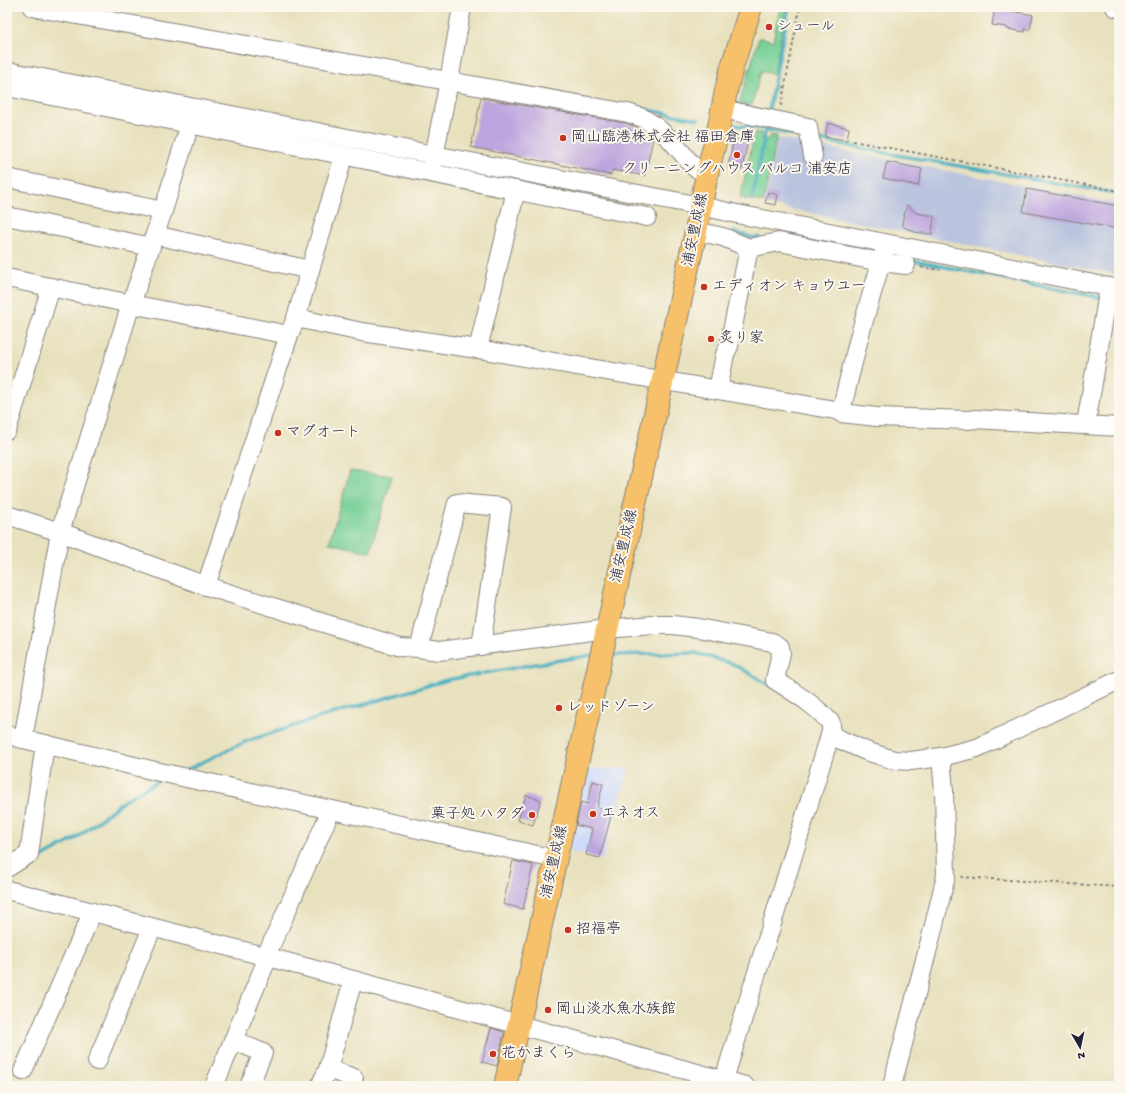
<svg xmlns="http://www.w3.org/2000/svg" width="1126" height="1093" font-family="'Gochi Hand','Klee One',sans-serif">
<rect width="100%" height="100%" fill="#fbf7ec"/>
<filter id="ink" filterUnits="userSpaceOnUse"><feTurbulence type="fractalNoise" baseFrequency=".025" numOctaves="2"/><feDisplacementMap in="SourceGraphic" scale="8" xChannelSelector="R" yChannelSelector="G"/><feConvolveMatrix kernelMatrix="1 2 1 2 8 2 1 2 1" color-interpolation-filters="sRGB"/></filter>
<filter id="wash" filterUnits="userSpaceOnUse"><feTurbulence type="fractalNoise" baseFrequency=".012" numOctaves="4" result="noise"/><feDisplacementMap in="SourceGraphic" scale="16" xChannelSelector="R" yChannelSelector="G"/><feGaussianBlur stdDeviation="0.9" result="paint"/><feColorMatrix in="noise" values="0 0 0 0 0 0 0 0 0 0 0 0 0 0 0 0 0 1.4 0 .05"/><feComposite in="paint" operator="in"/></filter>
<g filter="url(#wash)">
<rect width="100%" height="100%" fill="#e8e1be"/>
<path fill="#cfdafa" d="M 629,768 L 602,860 L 568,851 L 586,769 Z"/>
<path fill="#bac4de" d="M 778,138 L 1119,204 L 1119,275 L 764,204 Z"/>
<g fill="#77d097" stroke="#4c7969">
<path d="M 780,7 L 786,7 L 774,74 L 761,71 L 752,105 L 739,104 L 759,38 L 763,38 L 773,41 Z"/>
<path d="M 755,132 L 761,133 L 762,140 L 766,140 L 769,138 L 770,135 L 777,136 L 763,202 L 740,198 Z"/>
<path d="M 350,471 L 392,476 L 370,552 L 329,543 Z"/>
</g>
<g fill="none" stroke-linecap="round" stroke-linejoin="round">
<g stroke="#42aec0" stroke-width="3.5">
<path d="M 642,109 L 698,119"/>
<path d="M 768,114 L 789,7"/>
<path d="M 734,125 L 765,129 L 805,137"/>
<path d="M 815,139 L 891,154 L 1119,194"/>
<path d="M 752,199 L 766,128"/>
<path d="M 734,232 L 754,238 L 759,237"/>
<path d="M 910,260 L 1102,298"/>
<path d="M 610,655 L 696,653 L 733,664 L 756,677 L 770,686"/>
<path d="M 186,770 L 247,741 L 331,714 L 447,680 L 535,664 L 593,655"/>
<path d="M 28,865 L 75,839 L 125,800 L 158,781"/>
</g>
</g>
<g id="blocks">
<g fill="#bca4de">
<path d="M 995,7 L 1007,7 L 1006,10 L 1033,15 L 1030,29 L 1025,29 L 1025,32 L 1007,29 L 1007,27 L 992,25 Z"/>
<path d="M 481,98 L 625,123 L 638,128 L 653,138 L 645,176 L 612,170 L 611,175 L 471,147 Z"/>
<path d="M 828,123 L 849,128 L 847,140 L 825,137 Z"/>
<path d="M 734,139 L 748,142 L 742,169 L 728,166 Z"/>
<path d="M 887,162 L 922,169 L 918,186 L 883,178 Z"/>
<path d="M 1027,189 L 1119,206 L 1119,229 L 1023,212 Z"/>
<path d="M 768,192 L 778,195 L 776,205 L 765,203 Z"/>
<path d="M 907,205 L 916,213 L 934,216 L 932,234 L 914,232 L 914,231 L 906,228 L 903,226 L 902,222 Z"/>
<path d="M 593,781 L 603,784 L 597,808 L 612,812 L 600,858 L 586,855 L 592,829 L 576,825 L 581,802 L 587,804 Z"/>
<path d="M 526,795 L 541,800 L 533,825 L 518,820 Z"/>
<path d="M 513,861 L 533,865 L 523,909 L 503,904 Z"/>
<path d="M 491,1028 L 504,1032 L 497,1066 L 482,1062 Z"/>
</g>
</g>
</g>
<g filter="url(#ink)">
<use href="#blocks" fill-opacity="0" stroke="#85827c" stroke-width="1"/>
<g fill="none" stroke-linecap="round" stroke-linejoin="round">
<defs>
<g id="minor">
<path d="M 32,7 L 628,113 L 643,118 L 654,125 L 670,139 L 694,167 L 707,174"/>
<path d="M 1115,7 L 1119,8"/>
<path d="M 7,71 L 434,155 L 701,206 L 737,214 L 1119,289"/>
<path d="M 7,87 L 647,217"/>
<path d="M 722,109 L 808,127 L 813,156"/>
<path d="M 432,166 L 449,81 L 462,7"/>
<path d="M 7,178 L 163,211"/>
<path d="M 7,216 L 151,247"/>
<path d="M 696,231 L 723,237 L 749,248 L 779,242 L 881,262 L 906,265"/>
<path d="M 155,235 L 310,270"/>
<path d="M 7,278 L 131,304 L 289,335"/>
<path d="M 296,318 L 362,332 L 478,349 L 841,411 L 841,413 L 877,417 L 969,420 L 974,419 L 1119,427"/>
<path d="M 478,349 L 516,190"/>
<path d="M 718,390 L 725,354 L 729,346 L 749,248"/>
<path d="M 841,411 L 860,334 L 884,252"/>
<path d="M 1086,424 L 1109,287"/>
<path d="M 7,430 L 51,287"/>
<path d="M 7,515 L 60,532 L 206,586 L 400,647 L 419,648 L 439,651 L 607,629 L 653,625 L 673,625 L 698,628 L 772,642 L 780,647 L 781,653 L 775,680 C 795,693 815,705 831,723 L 831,732 L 722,1086"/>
<path d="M 206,586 L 289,335 L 296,318 L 344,155"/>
<path d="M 419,648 L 457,503 L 502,507 L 481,646"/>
<path d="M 7,735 L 155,771 L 555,859"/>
<path d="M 830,735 L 866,751 L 894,760 L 911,761 L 941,757 L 977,748 L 1119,680"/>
<path d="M 23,739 L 60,532 L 131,304 L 163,211 L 190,124"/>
<path d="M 7,868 L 29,854 L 45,744"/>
<path d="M 7,890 L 268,957 L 745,1086"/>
<path d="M 233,1040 L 263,1053 L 249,1086"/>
<path d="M 97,1061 L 152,928"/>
<path d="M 328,1069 L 354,1078 L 351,1086"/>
<path d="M 23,1071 L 92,913"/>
<path d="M 214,1086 L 268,957 L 268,951 L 279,928 L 331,810"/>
<path d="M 320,1086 L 328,1069 L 353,980"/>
<path d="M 892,1086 L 932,933 L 946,876 L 944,791 L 941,757"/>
</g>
<path id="major" d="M 505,1086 L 696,231 L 707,174 L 718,131 L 726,91 L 732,67 L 751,7"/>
</defs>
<use href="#minor" stroke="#85827c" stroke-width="20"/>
<use href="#major" stroke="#85827c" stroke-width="24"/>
<g stroke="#85827c" stroke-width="2" stroke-dasharray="3 3" stroke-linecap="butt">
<path d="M 781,106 L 800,7"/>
<path d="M 853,141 L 1119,191"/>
<path d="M 921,267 L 940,270"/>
<path d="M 961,877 L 1119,887"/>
</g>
<use href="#minor" stroke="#fff" stroke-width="18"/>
<use href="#major" stroke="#f6c16b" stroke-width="22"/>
</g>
</g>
<g fill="#c8321e" stroke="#fbf7ec" stroke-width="1.5">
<circle cx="769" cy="27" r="4"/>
<circle cx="563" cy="138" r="4"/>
<circle cx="737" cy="155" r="4"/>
<circle cx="704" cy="287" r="4"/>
<circle cx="711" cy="339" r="4"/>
<circle cx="278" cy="433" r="4"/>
<circle cx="559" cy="708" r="4"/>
<circle cx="593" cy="814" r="4"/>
<circle cx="532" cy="815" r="4"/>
<circle cx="568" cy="930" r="4"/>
<circle cx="548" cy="1010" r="4"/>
<circle cx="493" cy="1054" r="4"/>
</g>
<g text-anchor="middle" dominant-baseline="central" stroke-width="4" stroke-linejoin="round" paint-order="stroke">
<g font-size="15" fill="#22223b" stroke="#fbf7ec" text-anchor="start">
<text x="777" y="27">シュール</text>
<text x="571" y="138">岡山臨港株式会社 福田倉庫</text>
<text x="737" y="170" text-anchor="middle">クリーニングハウス パルコ 浦安店</text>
<text x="712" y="287">エディオン キョウユー</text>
<text x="719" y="339">炙り家</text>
<text x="286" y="433">マグオート</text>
<text x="567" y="708">レッドゾーン</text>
<text x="601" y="814">エネオス</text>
<text x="524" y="815" text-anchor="end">菓子処 ハタダ</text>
<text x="576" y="930">招福亭</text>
<text x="556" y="1010">岡山淡水魚水族館</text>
<text x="501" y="1054">花かまくら</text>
</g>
<g font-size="15" fill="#22223b" stroke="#fbf7ec">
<text transform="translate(696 230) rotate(-78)">浦安豊成線</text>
<text transform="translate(625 546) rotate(-77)">浦安豊成線</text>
<text transform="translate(555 862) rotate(-77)">浦安豊成線</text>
</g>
</g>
<rect width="1126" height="1093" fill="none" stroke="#fbf7ec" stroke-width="24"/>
<g transform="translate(1080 1047) rotate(171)" stroke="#fbf7ec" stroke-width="3" paint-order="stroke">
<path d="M0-3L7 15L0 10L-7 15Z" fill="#22223b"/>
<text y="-6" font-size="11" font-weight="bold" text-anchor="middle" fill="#22223b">N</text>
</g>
</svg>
